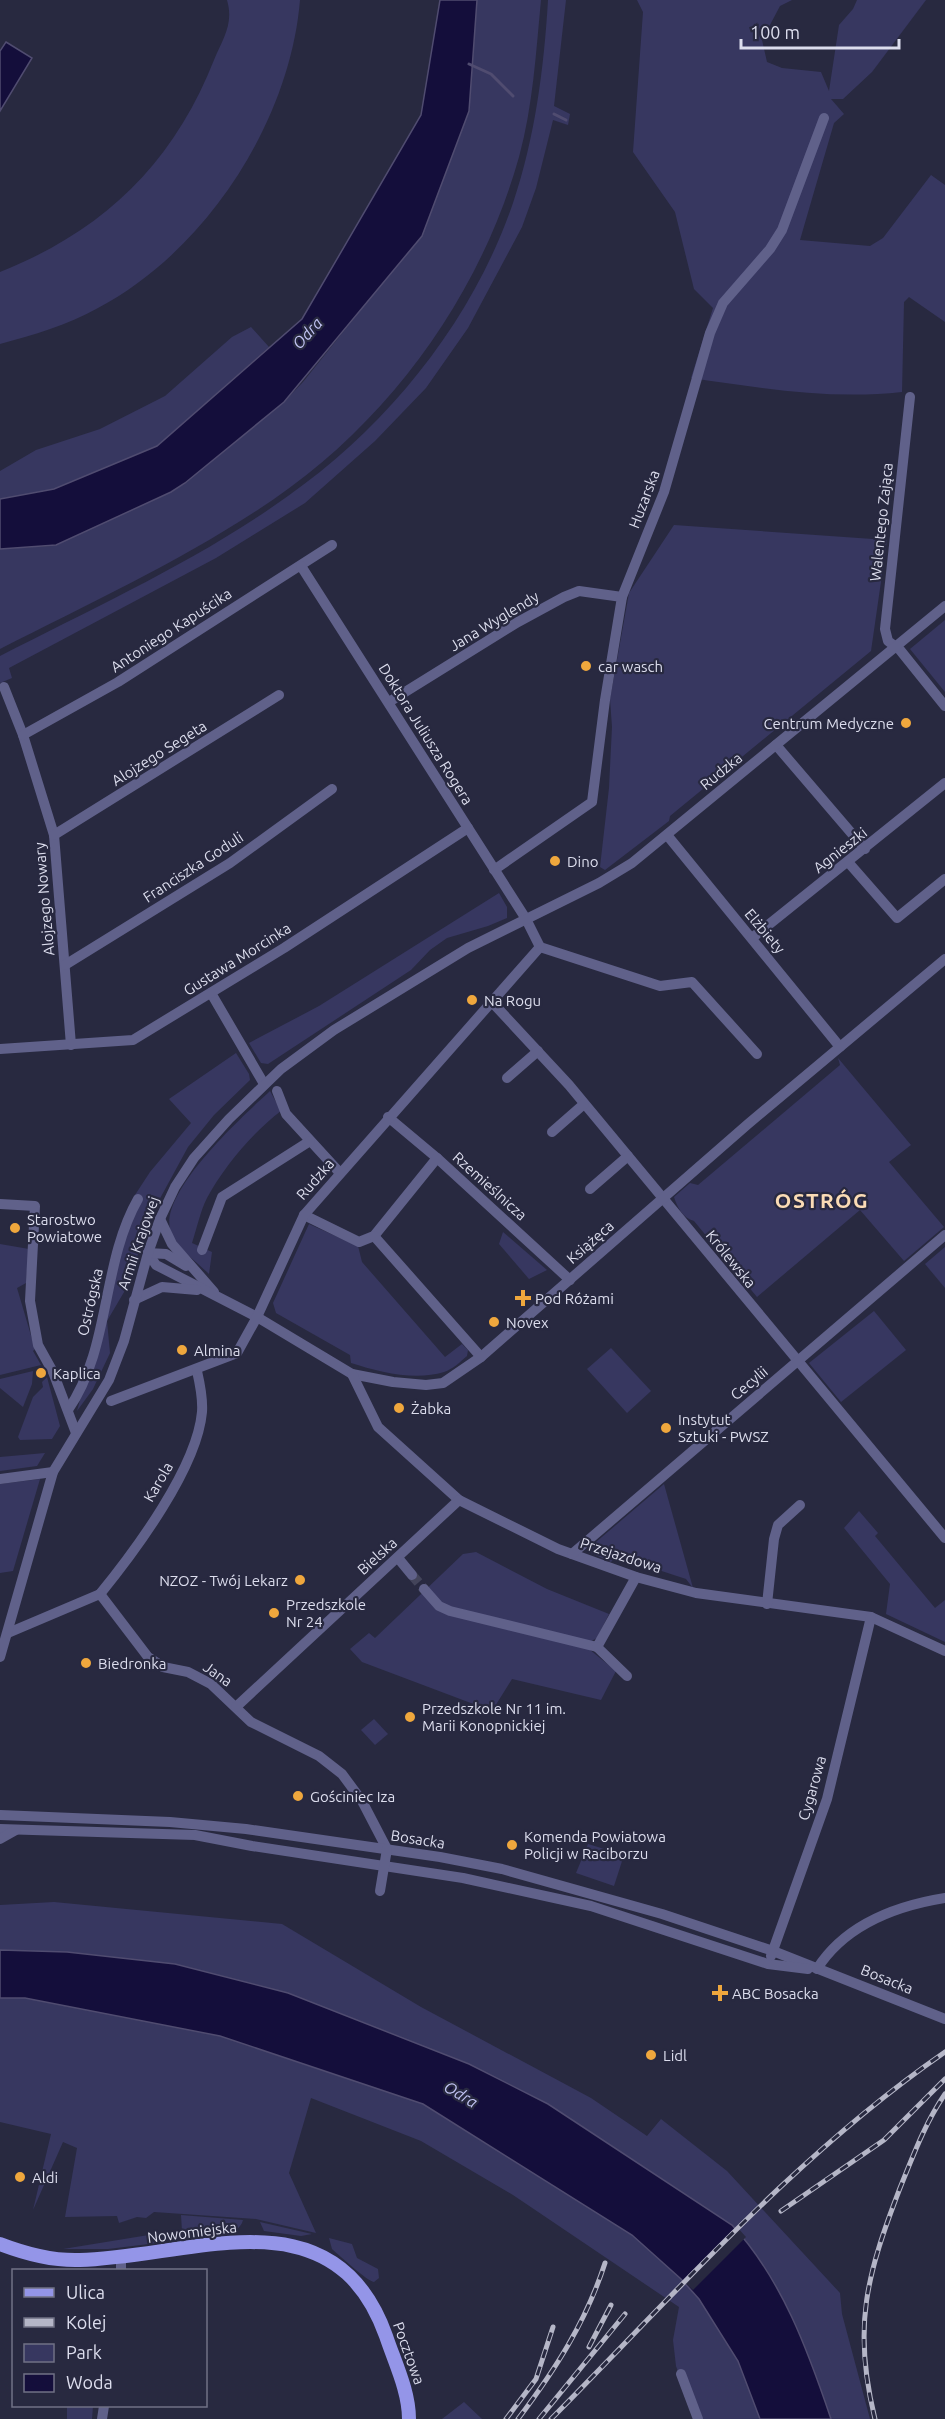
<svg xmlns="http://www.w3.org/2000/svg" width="945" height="2419" font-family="Ubuntu,sans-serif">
<rect width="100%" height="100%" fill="#282940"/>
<g fill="#373760">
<path d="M 227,0 L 300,0 C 290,122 206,251 98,308 C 68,325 33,335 0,344 L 0,272 C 103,231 173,164 214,60 C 223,38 234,24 227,0 Z"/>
<path d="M 477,0 L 541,0 C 536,52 533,106 519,157 C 481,293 391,419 274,499 C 188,558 92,602 0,649 L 0,549 L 52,546 L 171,492 L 284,402 L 303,382 L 356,316 L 469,111 Z"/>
<path d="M 548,0 L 566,0 L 554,106 L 570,114 L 568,125 L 553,120 L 536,188 L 522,227 L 468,328 L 426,388 L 375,441 L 305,503 L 216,558 L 9,668 L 12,678 L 0,683 L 0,656 C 97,606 199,560 288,496 C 389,425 473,320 513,203 C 535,138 544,68 548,0 Z"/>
<path d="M 637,0 L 792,0 L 780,6 L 762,40 L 767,62 L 782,68 L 821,72 L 829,91 L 839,25 L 853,9 L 857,0 L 926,0 L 872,72 L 843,99 L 831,99 L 844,114 L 834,123 L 800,240 L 870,246 L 883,238 L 931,175 L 945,185 L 945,322 L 909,297 L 904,302 L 902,392 C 831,400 761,388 691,378 L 713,308 L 694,289 L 675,212 L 633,152 L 643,12 Z"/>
<path d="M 251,327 L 269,347 L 157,446 L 54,489 L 0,499 L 0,471 L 36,450 L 100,429 L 165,396 L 232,337 Z"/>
<path d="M 674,525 L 887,540 L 871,651 L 670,816 L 669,821 L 605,870 L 600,867 L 609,788 L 612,727 L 610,699 L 629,593 Z"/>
<path d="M 945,620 L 945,692 L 910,649 Z"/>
<path d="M 499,893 L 507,907 L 507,918 L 488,926 L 447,938 L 430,950 L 411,970 L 268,1064 L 261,1063 L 249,1043 L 319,1006 Z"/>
<path d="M 236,1053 L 249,1074 L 250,1080 L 214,1115 L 188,1147 L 151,1215 L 127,1287 L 107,1321 L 110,1353 L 93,1389 L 77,1411 L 135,1195 L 150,1172 L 191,1123 L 169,1099 Z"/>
<path d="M 838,1058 L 911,1145 L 889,1162 L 944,1227 L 904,1261 L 860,1210 L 757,1297 L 694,1221 C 683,1218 677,1207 674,1197 L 690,1183 L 698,1185 L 840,1065 Z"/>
<path d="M 270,1091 L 281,1111 C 253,1132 224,1167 207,1198 C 200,1212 197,1228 192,1243 L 212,1252 L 209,1274 C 197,1262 174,1246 170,1229 C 161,1190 243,1116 270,1091 Z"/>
<path d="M 309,1224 L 358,1246 L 362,1262 L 445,1357 L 462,1344 L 468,1350 L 467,1356 C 460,1362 453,1369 444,1372 C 415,1381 379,1372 351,1363 L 350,1355 L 276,1313 L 273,1303 Z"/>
<path d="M 503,1232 L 547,1270 L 529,1279 L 499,1244 Z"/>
<path d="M 0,1244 L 29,1249 L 26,1283 L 17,1288 L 35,1349 L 33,1351 L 41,1365 L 0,1375 Z"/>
<path d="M 945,1247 L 945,1288 L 925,1264 Z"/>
<path d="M 874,1311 L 906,1350 L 841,1402 L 809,1363 Z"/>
<path d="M 611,1348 L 651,1391 L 627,1413 L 587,1369 Z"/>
<path d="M 33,1371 L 32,1384 L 23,1407 L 0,1388 L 0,1379 Z"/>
<path d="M 47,1377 L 60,1426 L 52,1439 L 20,1440 L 18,1437 L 33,1397 L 43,1387 L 42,1382 Z"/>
<path d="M 45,1453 L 37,1466 L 0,1471 L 0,1457 Z"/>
<path d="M 40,1479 L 13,1571 L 0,1573 L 0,1484 Z"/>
<path d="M 664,1484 L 693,1588 L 686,1579 L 616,1556 L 611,1562 L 591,1553 L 589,1548 Z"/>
<path d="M 859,1511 L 878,1533 L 875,1536 L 935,1608 L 945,1600 L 945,1642 L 886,1614 L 890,1584 L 844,1528 Z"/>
<path d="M 476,1552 L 547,1589 L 609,1614 L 597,1638 L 584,1645 L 616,1671 L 601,1700 L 512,1679 L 492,1711 L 362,1662 L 350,1649 L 369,1633 L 375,1638 L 463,1554 Z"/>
<path d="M 374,1719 L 388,1734 L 375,1745 L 361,1730 Z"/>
<path d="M 588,1844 L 624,1855 L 614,1886 L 576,1873 Z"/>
<path d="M 54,1902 L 282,1924 L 421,2007 L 591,2098 L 647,2136 L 661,2119 L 727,2171 L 840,2293 L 842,2314 L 870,2419 L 831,2419 C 808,2351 782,2279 732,2225 L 548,2104 L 469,2064 L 288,1993 L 175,1964 L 67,1952 L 0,1950 L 0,1905 Z"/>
<path d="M 0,1998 L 25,1998 L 220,2036 L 423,2104 L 632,2235 L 681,2279 L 699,2299 L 738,2361 L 760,2419 L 695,2419 L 676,2366 L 673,2340 L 679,2307 L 513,2195 L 421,2141 L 311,2098 L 289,2173 L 316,2233 L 256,2219 L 154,2212 L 146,2218 L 137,2217 L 119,2223 L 117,2216 L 65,2217 L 77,2148 L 63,2142 L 33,2210 L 51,2134 L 0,2122 Z"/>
<path d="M 181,2215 L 243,2220 C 239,2238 206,2236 191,2238 L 182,2231 Z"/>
<path d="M 260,2222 L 312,2234 L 301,2236 L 264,2231 Z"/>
<path d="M 161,2233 L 161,2239 L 157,2243 L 108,2249 L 63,2249 Z"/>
<path d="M 329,2238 L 352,2244 L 357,2258 L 378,2269 L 379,2278 L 374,2282 C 367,2281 340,2256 332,2249 Z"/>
<path d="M 464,2402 L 482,2419 L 442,2419 Z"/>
<path d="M 67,2406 L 93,2406 L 92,2419 L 67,2419 Z"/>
</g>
<g fill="#140e3b" stroke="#504c70" stroke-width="1.5">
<path d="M 440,0 L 477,0 L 469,111 L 422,236 L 284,402 L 185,483 L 171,492 L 56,545 L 0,549 L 0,499 L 54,489 L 157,446 L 302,319 L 421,115 Z"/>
<path d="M 6,42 L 32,58 L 0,111 L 0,51 Z"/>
<path d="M 0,1950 L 67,1952 L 175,1964 L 288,1993 L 469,2064 L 548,2104 L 732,2225 C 782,2279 808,2351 831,2419 L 760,2419 L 738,2361 L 699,2299 L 681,2279 L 632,2235 L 423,2104 L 220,2036 L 25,1998 L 0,1998 Z"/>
</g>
<path fill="#282940" d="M 737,2227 L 746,2237 L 693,2290 L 683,2281 Z"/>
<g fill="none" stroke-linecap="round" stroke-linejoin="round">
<g stroke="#504c70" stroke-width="3">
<path d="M 469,64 L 491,74 L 513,96"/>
<path d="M 554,114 L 566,120"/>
</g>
<path stroke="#43445a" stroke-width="10" stroke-dasharray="10 5" stroke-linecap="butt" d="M 412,1575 L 424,1589"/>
<g stroke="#60618a" stroke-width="10">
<path d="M 910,397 L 885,629 L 888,641 L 900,650 L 945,706"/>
<path d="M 4,687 L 23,735 L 54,835 L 71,1045"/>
<path d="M 389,702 L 518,622 L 564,597 L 579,591 L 622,597"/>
<path d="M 23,735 L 118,682 L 332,545"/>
<path d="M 776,745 L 865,849"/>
<path d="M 54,835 L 279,695"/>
<path d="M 667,835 L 840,1047"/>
<path d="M 848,862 L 897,918 L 945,879"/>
<path d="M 494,870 L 592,802 L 605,700 L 622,597 L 664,492 L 710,333 L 723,303 L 770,249 L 782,230 L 824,118"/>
<path d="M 752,938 L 945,783"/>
<path d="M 540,947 L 660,986 L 692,982 L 757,1054"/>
<path d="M 65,965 L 230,863 L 332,789"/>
<path d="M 211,993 L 264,1084"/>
<path d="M 491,1001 L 569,1085 L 945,1538"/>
<path d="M 0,1049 L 133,1040 L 284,948 L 468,828"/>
<path d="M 507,1078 L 538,1051"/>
<path d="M 277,1091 L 286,1114 L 340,1173"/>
<path d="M 388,1117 L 437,1158 L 570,1280"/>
<path d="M 552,1132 L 584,1104"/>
<path d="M 590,1189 L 628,1156"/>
<path d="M 0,1204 L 35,1206 L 30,1301 L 38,1345 L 53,1372 L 76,1433"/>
<path d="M 304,1215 L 359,1242 L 374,1236 L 437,1158"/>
<path d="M 160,1219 L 172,1244 L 214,1292"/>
<path d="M 374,1236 L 481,1357"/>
<path d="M 202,1250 L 222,1197 L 310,1141"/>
<path d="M 148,1253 L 156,1265 L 257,1317 L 352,1374 L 393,1382 L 426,1385 L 443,1383 L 481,1357 L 748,1124 L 945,959"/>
<path d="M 148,1253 L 166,1254 L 186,1266"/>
<path d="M 134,1300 L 162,1287 L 197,1290"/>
<path d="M 352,1374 L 378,1427 L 459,1500 L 558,1549 L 636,1577 L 696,1593 L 871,1617 L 945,1651"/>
<path d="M 111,1401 L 237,1353 L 257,1317 L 304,1215 L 540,947 L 526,919 L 301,566"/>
<path d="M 68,1410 C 111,1348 101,1264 138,1199"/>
<path d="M 0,1479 L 53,1472"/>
<path d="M 572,1554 L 945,1235"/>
<path d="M 398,1558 L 412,1575"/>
<path d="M 424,1589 L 439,1606 L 450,1611 L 597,1647 L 636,1577"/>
<path d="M 100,1594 C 135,1551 197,1468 202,1412 C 203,1398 200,1384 197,1371"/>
<path d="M 767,1604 L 774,1539 L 778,1525 L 800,1505"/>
<path d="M 8,1633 L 100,1594 L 148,1657 L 163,1667 L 188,1672 L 211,1684 L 251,1722 L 319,1756 L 342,1774 L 362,1801 L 387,1849"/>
<path d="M 597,1647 L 627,1676"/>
<path d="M 0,1657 L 53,1472 L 109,1380 L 124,1341 L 148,1253 L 160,1219 L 175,1187 L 194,1158 L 229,1119 L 281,1069 L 334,1030 L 468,948 L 599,883 L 632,863 L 945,606"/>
<path d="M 236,1707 L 459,1500"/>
<path d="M 0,1815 L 170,1822 L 246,1829 L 440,1857 L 502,1869 L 662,1914 L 773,1951 L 945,2019"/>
<path d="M 0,1829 L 195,1835 L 252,1846 L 463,1878 L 591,1906 L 768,1964 L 808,1969"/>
<path d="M 0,1839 L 16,1830"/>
<path d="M 380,1891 L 387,1849"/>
<path d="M 771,1956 L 827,1799 L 871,1617"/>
<path d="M 817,1969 C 845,1925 895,1906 945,1898"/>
<path d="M 121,2270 L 121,2257"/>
<path d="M 681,2374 L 698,2419"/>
<path d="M 102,2419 L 104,2406"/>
</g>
<path stroke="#9495e8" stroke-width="14" d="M 0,2244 C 26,2254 52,2261 80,2260 C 193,2257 334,2190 386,2336 C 395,2363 409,2391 409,2419"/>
<defs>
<g id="rail">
<path d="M 781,2211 L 884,2140 L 945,2079"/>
<path d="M 589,2347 L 611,2305"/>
<path d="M 506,2419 L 536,2379 L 553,2327"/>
<path d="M 518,2419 C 555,2370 586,2322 605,2263"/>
<path d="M 539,2419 L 625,2314"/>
<path d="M 551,2419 C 677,2292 797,2154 945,2052"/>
<path d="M 875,2419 C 852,2327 867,2274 900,2188 C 913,2156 925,2123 945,2094"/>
</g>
</defs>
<use href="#rail" stroke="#b5b6c7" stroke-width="5"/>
<use href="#rail" stroke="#282940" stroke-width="3" stroke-dasharray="9" stroke-linecap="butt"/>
</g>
<g fill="#efa73d" stroke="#282940" stroke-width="2">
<circle cx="586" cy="666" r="6"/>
<circle cx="906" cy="723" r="6"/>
<circle cx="555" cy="861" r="6"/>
<circle cx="472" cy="1000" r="6"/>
<circle cx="15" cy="1228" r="6"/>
<path d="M520 1289h6v6h6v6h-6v6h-6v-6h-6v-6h6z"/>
<circle cx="494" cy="1322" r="6"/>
<circle cx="182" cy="1350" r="6"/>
<circle cx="41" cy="1373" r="6"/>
<circle cx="399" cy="1408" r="6"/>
<circle cx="666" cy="1428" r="6"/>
<circle cx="300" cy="1580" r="6"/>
<circle cx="274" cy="1613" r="6"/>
<circle cx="86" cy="1663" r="6"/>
<circle cx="410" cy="1717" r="6"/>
<circle cx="298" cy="1796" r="6"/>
<circle cx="512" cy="1845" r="6"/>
<path d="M717 1984h6v6h6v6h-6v6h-6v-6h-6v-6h6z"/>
<circle cx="651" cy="2055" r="6"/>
<circle cx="20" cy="2177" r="6"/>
</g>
<g text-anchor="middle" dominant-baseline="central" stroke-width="4.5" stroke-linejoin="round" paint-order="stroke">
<g font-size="15" fill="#dcdded" stroke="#282940">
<text transform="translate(644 499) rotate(-69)">Huzarska</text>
<text transform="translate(881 522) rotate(-84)">Walentego Zająca</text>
<text transform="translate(494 621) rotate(-31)">Jana Wyglendy</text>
<text transform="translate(171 630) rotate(-33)">Antoniego Kapuścika</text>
<text transform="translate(426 734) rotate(58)">Doktora Juliusza Rogera</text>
<text transform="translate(159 753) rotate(-32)">Alojzego Segeta</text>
<text transform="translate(721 771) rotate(-39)">Rudzka</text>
<text transform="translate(840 850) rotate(-38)">Agnieszki</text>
<text transform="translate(193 867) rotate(-33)">Franciszka Goduli</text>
<text transform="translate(44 899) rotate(-95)">Alojzego Nowary</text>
<text transform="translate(765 931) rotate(50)">Elżbiety</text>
<text transform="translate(237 959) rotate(-32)">Gustawa Morcinka</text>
<text transform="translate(315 1179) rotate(-49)">Rudzka</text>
<text transform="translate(490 1186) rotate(42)">Rzemieślnicza</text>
<text transform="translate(590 1242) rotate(-41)">Książęca</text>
<text transform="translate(138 1243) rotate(-71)">Armii Krajowej</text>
<text transform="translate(731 1259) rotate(51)">Królewska</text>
<text transform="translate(90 1302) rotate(-77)">Ostrógska</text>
<text transform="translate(749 1383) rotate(-40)">Cecylii</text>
<text transform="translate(158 1482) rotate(-60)">Karola</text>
<text transform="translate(621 1555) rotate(18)">Przejazdowa</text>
<text transform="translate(377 1556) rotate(-42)">Bielska</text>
<text transform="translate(218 1674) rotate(35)">Jana</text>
<text transform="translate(812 1788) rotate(-74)">Cygarowa</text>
<text transform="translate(418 1839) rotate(9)">Bosacka</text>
<text transform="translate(887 1979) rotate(22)">Bosacka</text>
<text transform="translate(192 2232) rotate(-7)">Nowomiejska</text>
<text transform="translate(409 2353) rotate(70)">Pocztowa</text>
</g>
<g font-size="15" fill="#dcdded" stroke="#282940" text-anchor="start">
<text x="598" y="666">car wasch</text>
<text x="894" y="723" text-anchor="end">Centrum Medyczne</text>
<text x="567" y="861">Dino</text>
<text x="484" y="1000">Na Rogu</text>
<text x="27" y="1219">Starostwo<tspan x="27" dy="17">Powiatowe</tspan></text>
<text x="535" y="1298">Pod Różami</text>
<text x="506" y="1322">Novex</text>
<text x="194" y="1350">Almina</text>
<text x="53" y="1373">Kaplica</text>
<text x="411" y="1408">Żabka</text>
<text x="678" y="1419">Instytut<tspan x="678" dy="17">Sztuki - PWSZ</tspan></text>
<text x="288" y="1580" text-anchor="end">NZOZ - Twój Lekarz</text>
<text x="286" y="1604">Przedszkole<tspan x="286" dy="17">Nr 24</tspan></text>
<text x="98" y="1663">Biedronka</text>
<text x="422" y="1708">Przedszkole Nr 11 im.<tspan x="422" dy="17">Marii Konopnickiej</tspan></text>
<text x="310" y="1796">Gościniec Iza</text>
<text x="524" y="1836">Komenda Powiatowa<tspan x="524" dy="17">Policji w Raciborzu</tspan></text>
<text x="732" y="1993">ABC Bosacka</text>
<text x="663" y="2055">Lidl</text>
<text x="32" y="2177">Aldi</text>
</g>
<g font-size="16" font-style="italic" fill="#c2c4f4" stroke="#282940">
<text transform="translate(307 333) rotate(-48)">Odra</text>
<text transform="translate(461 2094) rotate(31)">Odra</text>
</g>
<g font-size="21" font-weight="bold" letter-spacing="1.5" fill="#fadbb5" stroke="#282940">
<text x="822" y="1200">OSTRÓG</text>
</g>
</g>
<rect x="12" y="2269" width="195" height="138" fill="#282940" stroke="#707185" stroke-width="1.5"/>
<rect x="24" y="2288" width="30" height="9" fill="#9495e8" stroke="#707185" stroke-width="1.5"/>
<text x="66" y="2299" font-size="18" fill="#dcdded">Ulica</text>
<rect x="24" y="2318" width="30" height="9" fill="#b5b6c7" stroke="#707185" stroke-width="1.5"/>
<text x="66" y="2329" font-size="18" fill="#dcdded">Kolej</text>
<rect x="24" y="2344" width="30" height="18" fill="#373760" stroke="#707185" stroke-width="1.5"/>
<text x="66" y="2359" font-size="18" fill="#dcdded">Park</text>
<rect x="24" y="2374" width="30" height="18" fill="#140e3b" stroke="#707185" stroke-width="1.5"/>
<text x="66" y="2389" font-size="18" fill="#dcdded">Woda</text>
<path d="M741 39v9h158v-9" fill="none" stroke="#dcdded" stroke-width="3"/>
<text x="750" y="39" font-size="18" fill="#dcdded" stroke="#282940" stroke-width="4.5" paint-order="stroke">100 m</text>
</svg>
